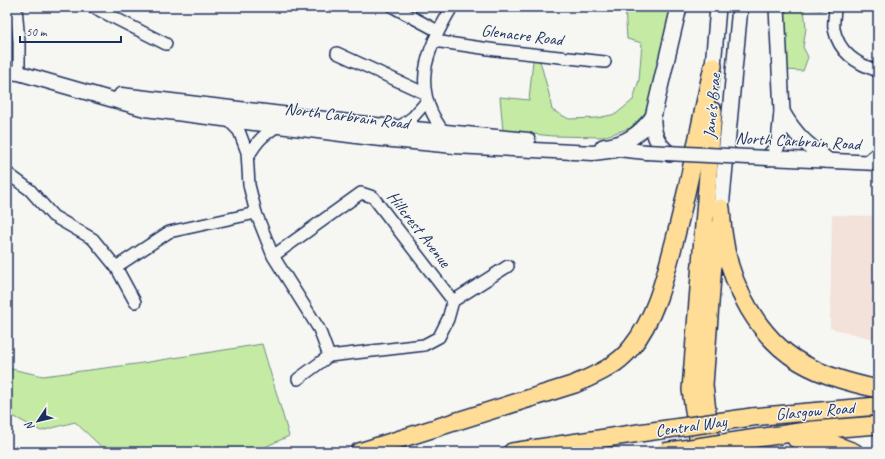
<svg xmlns="http://www.w3.org/2000/svg" width="885" height="459" font-family="Caveat,sans-serif">
<rect width="100%" height="100%" fill="#f6f6f2"/>
<filter id="ink" filterUnits="userSpaceOnUse"><feTurbulence type="fractalNoise" baseFrequency=".025" numOctaves="2"/><feDisplacementMap in="SourceGraphic" scale="8" xChannelSelector="R" yChannelSelector="G"/><feConvolveMatrix kernelMatrix="1 2 1 2 8 2 1 2 1" color-interpolation-filters="sRGB"/></filter>
<g filter="url(#ink)">
<path fill="#f2e2d9" d="M 832,215 L 878,216 L 878,340 L 830,328 Z"/>
<g fill="#c4eaa4" stroke="#708c81">
<path d="M 625,7 L 673,7 L 656,82 L 645,113 L 630,128 L 603,137 L 553,136 L 503,131 L 500,97 L 529,100 L 533,60 L 540,61 L 549,94 L 552,110 L 569,119 L 597,118 L 616,114 L 633,100 L 639,80 L 642,43 L 627,39 Z"/>
<path d="M 782,7 L 823,7 L 822,10 L 804,9 L 806,28 L 803,47 L 808,57 L 803,71 L 784,70 Z"/>
<path d="M 262,344 L 289,436 L 254,452 L 107,452 L 75,422 L 41,431 L 7,413 L 7,368 L 43,376 L 136,364 Z"/>
</g>
<g fill="none" stroke-linecap="round" stroke-linejoin="round">
<defs>
<g id="minor">
<path d="M 16,7 L 19,42 L 19,73"/>
<path d="M 93,7 L 166,44"/>
<path d="M 393,7 L 438,31"/>
<path d="M 835,7 C 835,14 833,23 834,29 C 839,53 857,64 878,71"/>
<path d="M 434,41 L 496,50 L 605,62"/>
<path d="M 337,53 L 424,93"/>
<path d="M 225,117 L 239,131 L 247,152 L 249,185 L 256,213 L 273,256 L 319,329 L 329,356 L 424,345 L 439,337 L 448,319 L 453,301 L 373,197 L 361,193 L 273,256"/>
<path d="M 397,129 L 413,117 L 427,101"/>
<path d="M 447,136 C 409,90 425,53 452,7"/>
<path d="M 248,157 C 258,139 264,135 280,124"/>
<path d="M 866,162 L 878,152"/>
<path d="M 7,173 L 30,190 L 53,216 L 93,239 L 116,267 L 135,302"/>
<path d="M 116,267 L 169,232 L 256,213"/>
<path d="M 453,301 L 508,266"/>
<path d="M 298,379 L 329,356"/>
</g>
<g id="tertiary">
<path d="M 7,72 L 19,73 L 145,109 L 372,138 L 454,146 L 593,153 L 616,150"/>
<path d="M 121,95 L 384,126 L 528,140"/>
<path d="M 608,148 L 646,152"/>
<path d="M 768,158 L 878,163"/>
</g>
<g id="secondary">
<path d="M 713,66 L 718,7"/>
<path d="M 782,112 C 795,135 806,144 827,160"/>
<path d="M 603,147 C 626,144 639,135 653,117"/>
<path d="M 670,154 C 657,145 652,133 653,117 L 679,7"/>
<path d="M 768,158 L 775,150 L 779,142 L 782,112 L 777,7"/>
<path d="M 721,208 L 740,7"/>
</g>
<g id="primary">
<path d="M 721,208 C 722,218 722,228 724,238 C 730,285 759,338 800,362 C 824,376 851,383 878,389"/>
<path d="M 752,417 L 878,406"/>
<path d="M 710,438 L 704,385 L 714,249 L 718,228"/>
<path d="M 757,438 L 813,430 L 878,425"/>
<path d="M 796,439 L 833,444 L 854,452"/>
<path d="M 359,452 L 575,384 C 595,375 617,366 631,348 C 656,317 665,277 675,239 C 690,182 700,124 713,66"/>
<path d="M 512,452 L 639,433"/>
<path d="M 702,452 L 698,437 L 691,390 L 713,111"/>
</g>
</defs>
<use href="#minor" stroke="#1b2f5e" stroke-width="14"/>
<use href="#tertiary" stroke="#1b2f5e" stroke-width="17"/>
<use href="#secondary" stroke="#1b2f5e" stroke-width="18"/>
<use href="#primary" stroke="#1b2f5e" stroke-width="20"/>
<use href="#minor" stroke="#f6f6f2" stroke-width="11"/>
<use href="#tertiary" stroke="#f6f6f2" stroke-width="14"/>
<use href="#secondary" stroke="#f6f6f2" stroke-width="15"/>
<use href="#primary" stroke="#ffdd96" stroke-width="17"/>
<defs>
<path id="tertiary-bridge" d="M 646,152 L 768,158"/>
<g id="primary-bridge">
<path d="M 639,433 L 752,417"/>
<path d="M 664,452 L 757,438"/>
</g>
</defs>
<use href="#tertiary-bridge" stroke="#1b2f5e" stroke-width="17" stroke-linecap="butt"/>
<use href="#primary-bridge" stroke="#1b2f5e" stroke-width="20" stroke-linecap="butt"/>
<use href="#tertiary-bridge" stroke="#f6f6f2" stroke-width="14"/>
<use href="#primary-bridge" stroke="#ffdd96" stroke-width="17"/>
</g>
</g>
<g text-anchor="middle" dominant-baseline="central" stroke-width="3" stroke-linejoin="round" paint-order="stroke">
<g font-size="17" fill="#1b2f5e" stroke="#f6f6f2">
<text transform="translate(522 35) rotate(7)">Glenacre Road</text>
<text transform="translate(712 106) rotate(-85)">Jane's Brae</text>
<text transform="translate(347 116) rotate(7)">North Carbrain Road</text>
<text transform="translate(798 141) rotate(3)">North Carbrain Road</text>
<text transform="translate(419 229) rotate(52)">Hillcrest Avenue</text>
<text transform="translate(815 411) rotate(-5)">Glasgow Road</text>
<text transform="translate(691 426) rotate(-8)">Central Way</text>
</g>
</g>
<rect width="885" height="459" fill="none" stroke="#f6f6f2" stroke-width="24"/>
<rect x="12" y="12" width="861" height="435" fill="none" stroke="#1b2f5e" stroke-width="1.5" filter="url(#ink)"/>
<g transform="translate(38 421) rotate(235)" stroke="#f6f6f2" stroke-width="3" paint-order="stroke">
<path d="M0-3L7 15L0 10L-7 15Z" fill="#1b2f5e"/>
<text y="-6" font-size="11" font-weight="bold" text-anchor="middle" fill="#1b2f5e">N</text>
</g>
<path d="M20 36v6h101v-6" fill="none" stroke="#1b2f5e" stroke-width="2"/>
<text x="26" y="36" font-size="12" fill="#1b2f5e" stroke="#f6f6f2" stroke-width="3" paint-order="stroke">50 m</text>
</svg>
